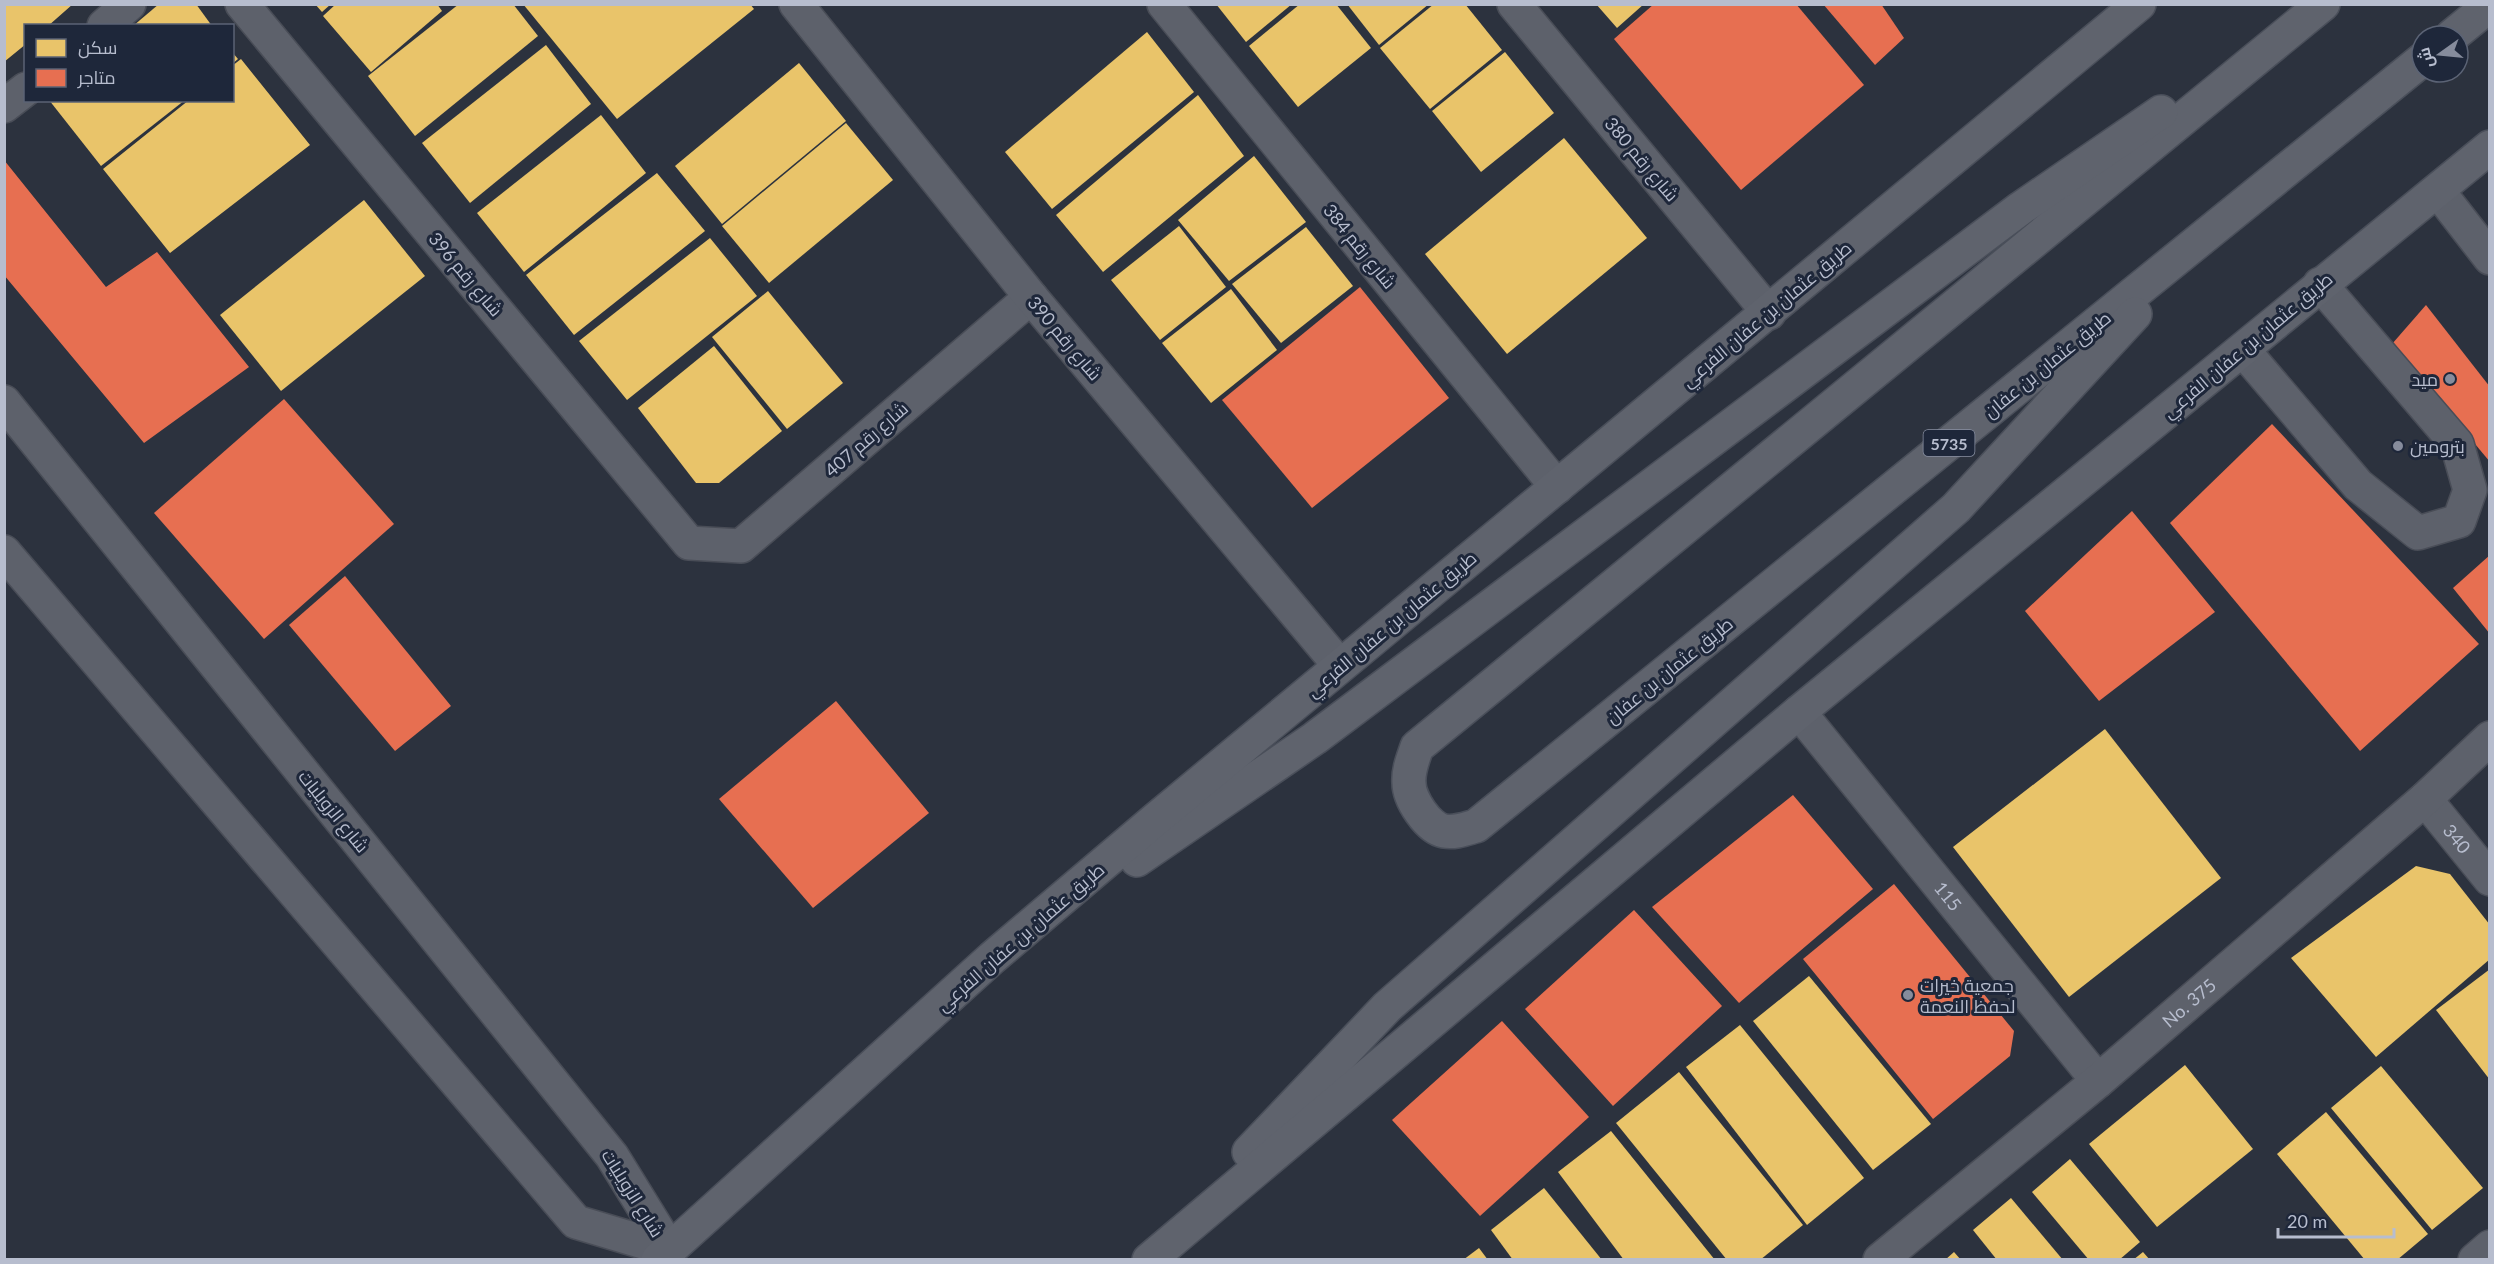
<svg xmlns="http://www.w3.org/2000/svg" width="2494" height="1264" font-family="Lato,Cairo,sans-serif">
<rect width="100%" height="100%" fill="#2c323e"/>
<g fill="#e9c46a">
<path d="M 4,4 L 73,4 L 48,26 L 26,26 L 26,44 L 4,62 Z"/>
<path d="M 159,4 L 196,4 L 212,26 L 133,26 Z"/>
<path d="M 315,4 L 331,4 L 322,12 Z"/>
<path d="M 336,4 L 437,4 L 442,11 L 371,72 L 323,16 Z"/>
<path d="M 459,4 L 513,4 L 538,36 L 415,136 L 368,76 Z"/>
<path d="M 523,4 L 750,4 L 754,9 L 617,119 Z"/>
<path d="M 1216,4 L 1292,4 L 1246,42 Z"/>
<path d="M 1300,4 L 1336,4 L 1371,48 L 1298,107 L 1249,46 Z"/>
<path d="M 1347,4 L 1429,4 L 1379,45 Z"/>
<path d="M 1434,4 L 1465,4 L 1502,50 L 1430,109 L 1380,48 Z"/>
<path d="M 1596,4 L 1644,4 L 1617,28 Z"/>
<path d="M 1147,32 L 1194,92 L 1052,209 L 1005,152 Z"/>
<path d="M 546,45 L 591,104 L 470,203 L 422,143 Z"/>
<path d="M 232,52 L 238,59 L 232,64 Z"/>
<path d="M 1505,52 L 1554,113 L 1481,172 L 1432,111 Z"/>
<path d="M 241,59 L 310,145 L 170,253 L 103,169 L 189,100 L 232,100 L 232,66 Z"/>
<path d="M 799,63 L 846,121 L 722,224 L 675,166 Z"/>
<path d="M 1198,95 L 1244,156 L 1103,272 L 1056,215 Z"/>
<path d="M 49,100 L 185,100 L 101,166 Z"/>
<path d="M 601,115 L 646,173 L 524,272 L 477,213 Z"/>
<path d="M 846,123 L 893,180 L 769,283 L 722,226 Z"/>
<path d="M 1564,138 L 1647,238 L 1507,354 L 1425,254 Z"/>
<path d="M 1254,156 L 1306,222 L 1229,281 L 1178,220 Z"/>
<path d="M 657,173 L 705,231 L 574,335 L 526,275 Z"/>
<path d="M 364,200 L 425,276 L 281,391 L 220,315 Z"/>
<path d="M 1179,226 L 1226,287 L 1160,340 L 1111,280 Z"/>
<path d="M 1306,227 L 1353,286 L 1281,343 L 1232,284 Z"/>
<path d="M 710,238 L 757,296 L 627,400 L 579,341 Z"/>
<path d="M 1231,289 L 1277,350 L 1211,403 L 1162,343 Z"/>
<path d="M 768,291 L 843,383 L 787,429 L 712,337 Z"/>
<path d="M 714,346 L 782,431 L 719,483 L 696,483 L 638,408 Z"/>
<path d="M 2105,729 L 2221,878 L 2069,997 L 1953,847 Z"/>
<path d="M 2416,866 L 2450,874 L 2490,925 L 2490,959 L 2376,1057 L 2291,958 Z"/>
<path d="M 2490,969 L 2490,1080 L 2436,1010 Z"/>
<path d="M 1809,976 L 1931,1124 L 1873,1170 L 1753,1021 Z"/>
<path d="M 1740,1025 L 1864,1178 L 1807,1225 L 1686,1067 Z"/>
<path d="M 2185,1065 L 2253,1149 L 2157,1227 L 2089,1144 Z"/>
<path d="M 2381,1066 L 2483,1188 L 2432,1230 L 2331,1108 Z"/>
<path d="M 1679,1072 L 1803,1225 L 1760,1260 L 1727,1260 L 1616,1123 Z"/>
<path d="M 2326,1112 L 2428,1234 L 2397,1260 L 2365,1260 L 2277,1154 Z"/>
<path d="M 1611,1131 L 1715,1260 L 1624,1260 L 1558,1172 Z"/>
<path d="M 2070,1159 L 2140,1242 L 2119,1260 L 2089,1260 L 2032,1192 Z"/>
<path d="M 1544,1188 L 1602,1260 L 1513,1260 L 1491,1230 Z"/>
<path d="M 2011,1198 L 2063,1260 L 1997,1260 L 1973,1230 Z"/>
<path d="M 1479,1248 L 1488,1260 L 1463,1260 Z"/>
<path d="M 1954,1252 L 1961,1260 L 1945,1260 Z"/>
<path d="M 2143,1252 L 2150,1260 L 2133,1260 Z"/>
</g>
<g fill="#e76f51">
<path d="M 1654,4 L 1796,4 L 1864,85 L 1741,190 L 1614,39 Z"/>
<path d="M 1823,4 L 1881,4 L 1904,38 L 1875,65 Z"/>
<path d="M 4,160 L 106,287 L 157,252 L 249,367 L 144,443 L 4,275 Z"/>
<path d="M 1360,287 L 1449,398 L 1312,508 L 1222,400 Z"/>
<path d="M 2426,305 L 2490,387 L 2490,462 L 2392,344 Z"/>
<path d="M 284,399 L 394,524 L 264,639 L 154,513 Z"/>
<path d="M 2272,424 L 2479,644 L 2360,751 L 2170,523 Z"/>
<path d="M 2132,511 L 2215,612 L 2099,701 L 2025,611 Z"/>
<path d="M 2490,555 L 2490,634 L 2453,588 Z"/>
<path d="M 345,576 L 451,706 L 395,751 L 289,625 Z"/>
<path d="M 836,701 L 929,813 L 813,908 L 719,799 Z"/>
<path d="M 1793,795 L 1873,889 L 1739,1003 L 1652,907 Z"/>
<path d="M 1894,884 L 2014,1031 L 2010,1056 L 1933,1119 L 1803,959 Z"/>
<path d="M 1634,910 L 1722,1006 L 1613,1106 L 1525,1009 Z"/>
<path d="M 1502,1021 L 1589,1117 L 1480,1216 L 1392,1120 Z"/>
</g>
<g fill="none" stroke-linecap="round" stroke-linejoin="round">
<defs>
<g id="minor">
<path d="M 242,4 L 689,543 L 741,546 L 1031,297"/>
<path d="M 796,4 L 1031,297 L 1340,666"/>
<path d="M 1164,4 L 1557,487"/>
<path d="M 1514,4 L 1769,313"/>
<path d="M 104,26 L 129,4"/>
<path d="M 4,106 L 26,89"/>
<path d="M 2438,191 L 2490,258"/>
<path d="M 2243,350 L 2358,485 L 2418,533 L 2459,521 L 2470,490 L 2457,444 L 2320,284"/>
<path d="M 4,402 L 612,1156 L 670,1250"/>
<path d="M 4,552 L 576,1222 L 670,1250"/>
<path id="s1" d="M 1799,712 L 2098,1081"/>
<path id="s2" d="M 2425,799 L 2490,879"/>
<path id="s3" d="M 1880,1260 L 2098,1081 L 2425,799 L 2490,738"/>
<path d="M 2475,1260 L 2490,1247"/>
</g>
<g id="major">
<path d="M 2323,4 L 1417,747 C 1413,759 1408,770 1409,783 C 1409,799 1428,828 1444,831 C 1455,833 1465,829 1476,826 L 2422,60"/>
<path d="M 2452,36 L 2490,5"/>
<path d="M 1137,860 L 1315,738 L 2021,208 L 2161,112"/>
<path d="M 1249,1152 L 1387,1007 L 1956,508 L 2135,314"/>
<path d="M 658,1260 L 992,958 L 1156,819 L 2139,4"/>
<path d="M 1149,1260 L 1799,712 L 2490,147"/>
</g>
</defs>
<use href="#minor" stroke="#494d57" stroke-width="36"/>
<use href="#major" stroke="#4a4f5a" stroke-width="36"/>
<use href="#minor" stroke="#5d616b" stroke-width="33"/>
<use href="#major" stroke="#5f636d" stroke-width="33"/>
</g>
<g fill="#868c9c" stroke="#1e273a" stroke-width="2">
<circle cx="2450" cy="379" r="6"/>
<circle cx="2398" cy="446" r="6"/>
<circle cx="1908" cy="995" r="6"/>
</g>
<g text-anchor="middle" dominant-baseline="central" stroke-width="6" stroke-linejoin="round" paint-order="stroke">
<rect fill="#1e273a" stroke="#8990a2" stroke-width="1.5" x="1923.5" y="430" width="51" height="26" rx="4.5"/>
<g font-size="16" font-weight="bold" fill="#b7bdce">
<text x="1949" y="443">5735</text>
</g>
<g font-size="18" fill="#b7bdce" stroke="#1e273a">
<text transform="translate(1642 159) rotate(50)">شارع رقم 380</text>
<text transform="translate(1360 246) rotate(51)">شارع رقم 384</text>
<text transform="translate(466 274) rotate(50)">شارع رقم 396</text>
<text transform="translate(1766 314) rotate(-40)">طريق عثمان بن عفان الفرعي</text>
<text transform="translate(1065 338) rotate(50)">شارع رقم 390</text>
<text transform="translate(2247 345) rotate(-40)">طريق عثمان بن عفان الفرعي</text>
<text transform="translate(2047 364) rotate(-39)">طريق عثمان بن عفان</text>
<text transform="translate(866 439) rotate(-41)">شارع رقم 407</text>
<text transform="translate(1391 624) rotate(-40)">طريق عثمان بن عفان الفرعي</text>
<text transform="translate(1669 670) rotate(-39)">طريق عثمان بن عفان</text>
<text transform="translate(334 811) rotate(51)">شارع الزويليات</text>
<text stroke="none"><textPath href="#s2" startOffset="51">340</textPath></text>
<text stroke="none"><textPath href="#s1" startOffset="237">115</textPath></text>
<text transform="translate(1020 937) rotate(-41)">طريق عثمان بن عفان الفرعي</text>
<text stroke="none"><textPath href="#s3" startOffset="402">No. 375</textPath></text>
<text transform="translate(633 1193) rotate(58)">شارع الزويليات</text>
</g>
<g font-size="18" fill="#b7bdce" stroke="#1e273a" text-anchor="start">
<text x="2438" y="379" text-anchor="end">ميد</text>
<text x="2410" y="446">بترومين</text>
<text x="1920" y="985">جمعية خيرات<tspan x="1920" dy="21">لحفظ النعمة</tspan></text>
</g>
</g>
<rect width="2494" height="1264" fill="none" stroke="#b7bdce" stroke-width="12"/>
<rect x="24" y="24" width="210" height="78" fill="#1e273a" stroke="#5b6375" stroke-width="1.5"/>
<rect x="36" y="39" width="30" height="18" fill="#e9c46a" stroke="#5b6375" stroke-width="1.5"/>
<text x="78" y="54" font-size="18" fill="#b7bdce">سكن</text>
<rect x="36" y="69" width="30" height="18" fill="#e76f51" stroke="#5b6375" stroke-width="1.5"/>
<text x="78" y="84" font-size="18" fill="#b7bdce">متاجر</text>
<g transform="translate(2440 54) rotate(255)"><circle r="28" fill="#1e273a" stroke="#5b6375" stroke-width="1.5"/>
<path d="M0-4.5L10 22L0 15L-10 22Z" fill="#868c9c"/>
<text y="-9" font-size="16" font-weight="bold" text-anchor="middle" fill="#b7bdce">ش</text>
</g>
<path d="M2278 1228v9h116v-9" fill="none" stroke="#b7bdce" stroke-width="3"/>
<text x="2287" y="1228" font-size="18" fill="#b7bdce" stroke="#1e273a" stroke-width="4.5" paint-order="stroke">20 m</text>
</svg>
